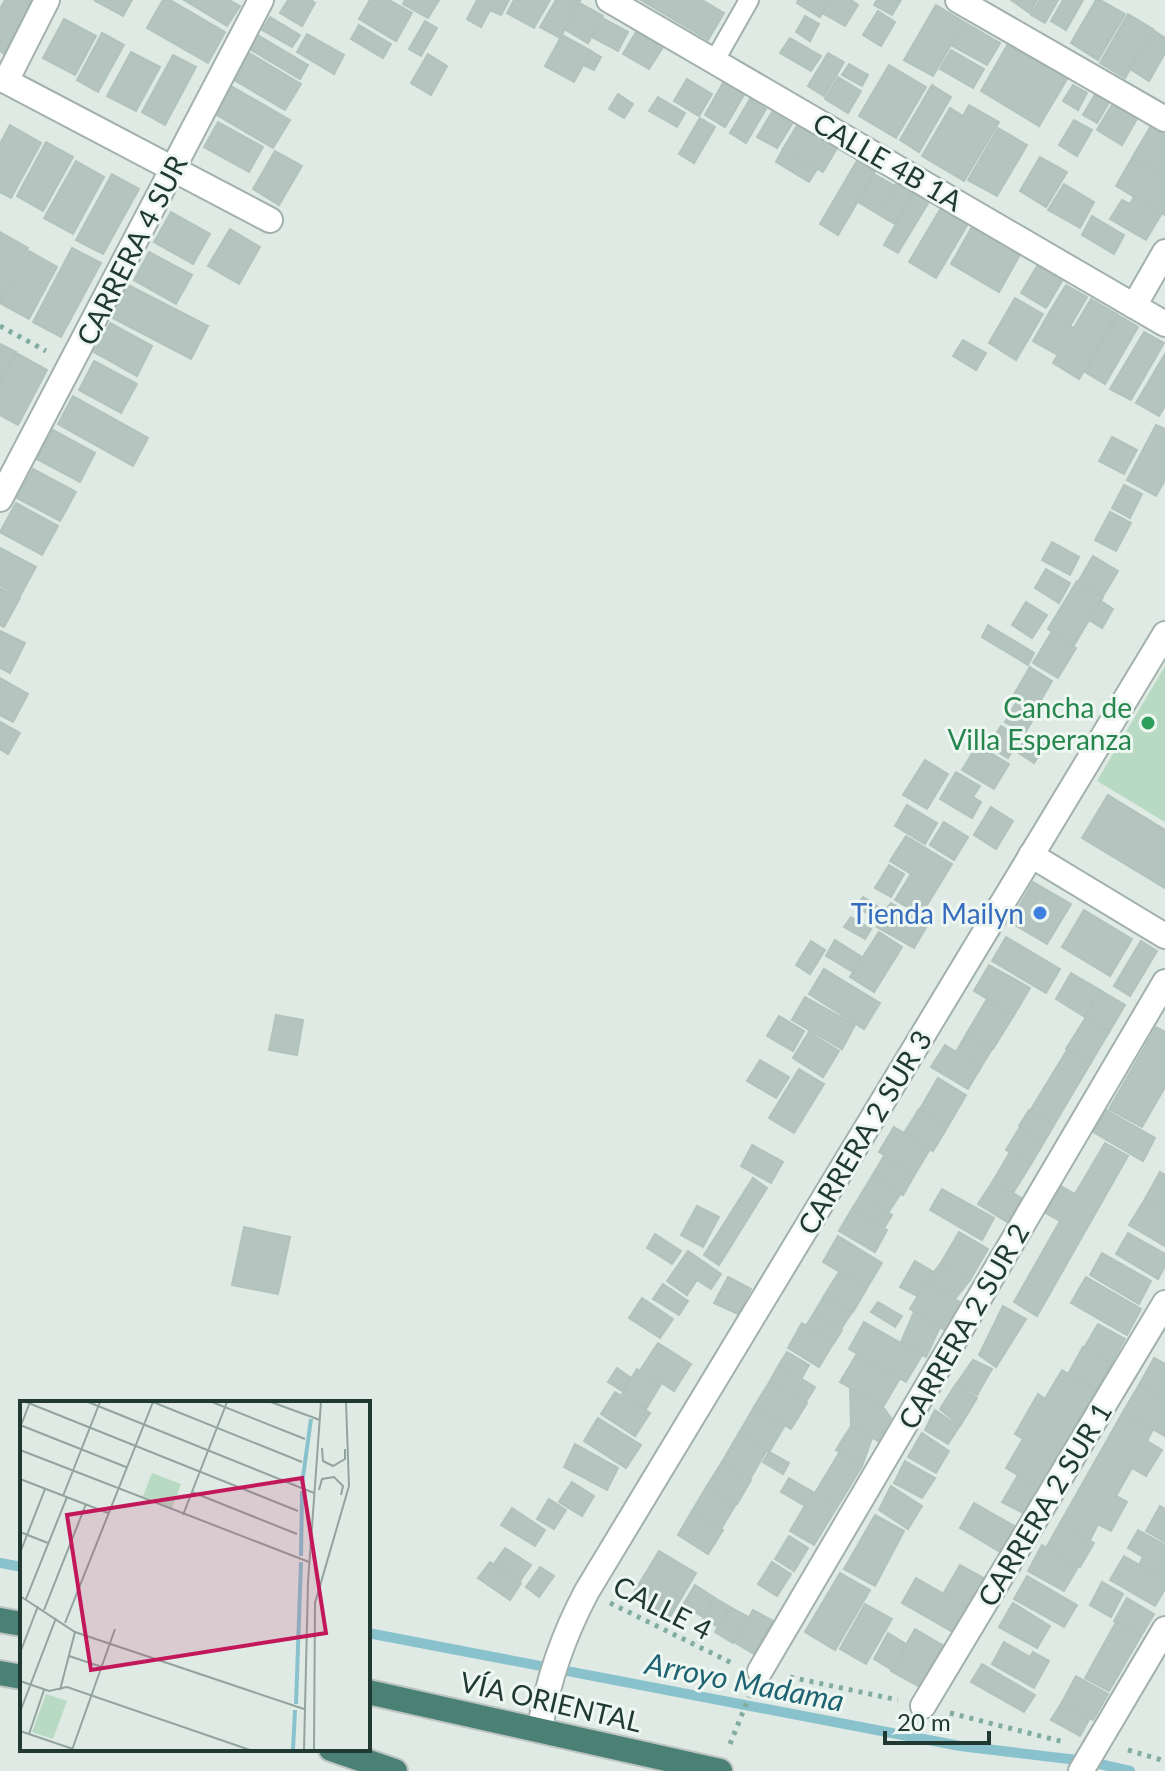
<svg xmlns="http://www.w3.org/2000/svg" width="1165" height="1771" font-family="Lato,sans-serif">
<rect width="100%" height="100%" fill="#dfeae5"/>
<path fill="#b9dac2" d="M 1165,666 L 1165,822 L 1097,781 Z"/>
<g fill="none" stroke-linecap="round" stroke-linejoin="round">
<g stroke="#89c2cd" stroke-width="10">
<path d="M 0,1563 L 22,1567"/>
<path d="M 368,1633 L 960,1746 L 1086,1761 L 1130,1771"/>
</g>
</g>
<g fill="#b5c4be" stroke="#b2c3bc" stroke-width="2">
<path d="M 5,0 L 33,0 L 4,54 L 0,51 L 0,9 Z"/>
<path d="M 94,0 L 132,0 L 123,16 Z"/>
<path d="M 163,0 L 170,0 L 225,32 L 208,63 L 147,28 Z"/>
<path d="M 184,0 L 229,0 L 240,6 L 227,26 Z"/>
<path d="M 288,0 L 311,0 L 315,3 L 302,26 L 280,13 Z"/>
<path d="M 370,0 L 389,0 L 412,13 L 396,41 L 359,19 Z"/>
<path d="M 405,0 L 439,0 L 428,18 L 403,4 Z"/>
<path d="M 477,0 L 509,0 L 501,15 L 490,10 L 481,27 L 467,19 Z"/>
<path d="M 514,0 L 550,0 L 534,28 L 507,13 Z"/>
<path d="M 556,0 L 580,1 L 560,38 L 540,27 Z"/>
<path d="M 641,0 L 702,0 L 724,13 L 708,40 Z"/>
<path d="M 798,0 L 830,0 L 820,17 L 797,3 Z"/>
<path d="M 830,0 L 851,0 L 858,5 L 845,26 L 822,13 Z"/>
<path d="M 877,0 L 901,0 L 892,15 L 874,5 Z"/>
<path d="M 1011,0 L 1037,0 L 1030,13 Z"/>
<path d="M 1040,0 L 1058,0 L 1045,23 L 1031,15 Z"/>
<path d="M 1063,0 L 1083,0 L 1066,30 L 1051,21 Z"/>
<path d="M 1096,0 L 1100,0 L 1125,14 L 1098,60 L 1071,43 Z"/>
<path d="M 579,3 L 603,16 L 588,43 L 564,29 Z"/>
<path d="M 936,5 L 964,22 L 933,76 L 904,60 Z"/>
<path d="M 878,11 L 895,22 L 881,46 L 863,35 Z"/>
<path d="M 1128,14 L 1153,29 L 1125,78 L 1100,63 Z"/>
<path d="M 805,16 L 819,24 L 810,41 L 796,32 Z"/>
<path d="M 270,17 L 300,35 L 292,47 L 262,30 Z"/>
<path d="M 602,18 L 628,32 L 618,51 L 592,37 Z"/>
<path d="M 64,19 L 96,36 L 75,75 L 43,58 Z"/>
<path d="M 425,21 L 437,28 L 421,56 L 409,49 Z"/>
<path d="M 964,22 L 1000,43 L 987,65 L 951,45 Z"/>
<path d="M 359,25 L 391,44 L 383,58 L 351,39 Z"/>
<path d="M 1153,30 L 1165,38 L 1165,53 L 1149,81 L 1130,69 Z"/>
<path d="M 636,32 L 663,47 L 649,69 L 623,54 Z"/>
<path d="M 102,33 L 124,45 L 98,92 L 77,80 Z"/>
<path d="M 256,34 L 308,65 L 300,79 L 248,48 Z"/>
<path d="M 307,34 L 344,55 L 334,74 L 297,52 Z"/>
<path d="M 562,35 L 591,51 L 574,82 L 545,66 Z"/>
<path d="M 790,38 L 821,56 L 811,71 L 780,53 Z"/>
<path d="M 1008,44 L 1067,79 L 1039,126 L 981,91 Z"/>
<path d="M 951,50 L 984,69 L 973,88 L 940,69 Z"/>
<path d="M 591,51 L 601,57 L 594,70 L 583,65 Z"/>
<path d="M 131,52 L 160,67 L 136,111 L 107,96 Z"/>
<path d="M 249,53 L 301,84 L 285,110 L 234,80 Z"/>
<path d="M 828,53 L 844,62 L 824,96 L 808,86 Z"/>
<path d="M 428,54 L 447,66 L 431,95 L 411,83 Z"/>
<path d="M 173,55 L 196,67 L 165,125 L 142,112 Z"/>
<path d="M 849,64 L 868,75 L 862,86 L 842,75 Z"/>
<path d="M 889,65 L 926,87 L 896,138 L 859,116 Z"/>
<path d="M 838,77 L 861,91 L 848,113 L 825,99 Z"/>
<path d="M 687,79 L 712,94 L 699,116 L 674,101 Z"/>
<path d="M 724,81 L 745,93 L 725,127 L 705,115 Z"/>
<path d="M 932,85 L 951,97 L 919,152 L 900,140 Z"/>
<path d="M 1073,85 L 1087,93 L 1078,110 L 1063,101 Z"/>
<path d="M 231,86 L 290,120 L 273,148 L 215,114 Z"/>
<path d="M 1097,91 L 1111,99 L 1097,123 L 1083,115 Z"/>
<path d="M 618,94 L 633,104 L 624,118 L 609,109 Z"/>
<path d="M 658,97 L 685,113 L 677,127 L 649,111 Z"/>
<path d="M 750,99 L 766,109 L 746,143 L 730,133 Z"/>
<path d="M 1113,103 L 1138,117 L 1122,145 L 1097,130 Z"/>
<path d="M 969,105 L 999,122 L 964,181 L 922,156 L 950,108 L 963,116 Z"/>
<path d="M 772,112 L 792,124 L 777,148 L 757,137 Z"/>
<path d="M 700,118 L 715,127 L 694,163 L 679,154 Z"/>
<path d="M 1074,120 L 1092,130 L 1077,156 L 1059,145 Z"/>
<path d="M 218,122 L 263,147 L 249,172 L 204,147 Z"/>
<path d="M 798,124 L 837,148 L 823,172 L 783,149 Z"/>
<path d="M 10,125 L 41,143 L 11,198 L 0,192 L 0,144 Z"/>
<path d="M 1151,126 L 1165,135 L 1165,177 L 1132,158 Z"/>
<path d="M 998,128 L 1027,145 L 997,196 L 968,180 Z"/>
<path d="M 46,142 L 73,157 L 43,211 L 17,196 Z"/>
<path d="M 783,149 L 817,169 L 809,182 L 776,162 Z"/>
<path d="M 275,151 L 302,166 L 279,205 L 253,189 Z"/>
<path d="M 861,154 L 879,165 L 838,235 L 820,224 Z"/>
<path d="M 1040,157 L 1067,172 L 1046,207 L 1020,191 Z"/>
<path d="M 1132,158 L 1165,177 L 1165,215 L 1116,186 Z"/>
<path d="M 76,161 L 104,177 L 73,234 L 44,218 Z"/>
<path d="M 112,174 L 139,189 L 103,254 L 76,240 Z"/>
<path d="M 874,174 L 895,186 L 878,214 L 858,202 Z"/>
<path d="M 899,179 L 915,189 L 895,224 L 878,214 Z"/>
<path d="M 1064,184 L 1094,202 L 1080,228 L 1048,210 Z"/>
<path d="M 915,191 L 930,200 L 898,253 L 884,245 Z"/>
<path d="M 1134,197 L 1162,213 L 1146,240 L 1110,219 L 1122,200 L 1130,204 Z"/>
<path d="M 942,206 L 969,222 L 936,278 L 909,262 Z"/>
<path d="M 171,212 L 210,234 L 193,264 L 154,242 Z"/>
<path d="M 1092,216 L 1124,235 L 1114,254 L 1082,235 Z"/>
<path d="M 973,225 L 1021,253 L 999,292 L 951,264 Z"/>
<path d="M 230,229 L 260,247 L 239,284 L 208,266 Z"/>
<path d="M 0,232 L 28,248 L 0,300 Z"/>
<path d="M 72,248 L 101,263 L 61,337 L 33,322 Z"/>
<path d="M 29,251 L 57,267 L 29,319 L 0,303 Z"/>
<path d="M 149,252 L 192,275 L 176,304 L 134,280 Z"/>
<path d="M 1037,266 L 1062,281 L 1046,308 L 1021,293 Z"/>
<path d="M 128,285 L 208,326 L 191,359 L 111,317 Z"/>
<path d="M 1066,285 L 1087,297 L 1070,326 L 1049,313 Z"/>
<path d="M 1015,298 L 1043,314 L 1016,360 L 989,343 Z"/>
<path d="M 1091,299 L 1117,314 L 1079,379 L 1053,363 Z"/>
<path d="M 1049,313 L 1072,327 L 1056,354 L 1033,341 Z"/>
<path d="M 1118,315 L 1138,327 L 1105,384 L 1085,372 Z"/>
<path d="M 110,323 L 152,346 L 137,376 L 94,352 Z"/>
<path d="M 1144,332 L 1164,343 L 1131,400 L 1110,389 Z"/>
<path d="M 963,340 L 986,353 L 976,370 L 953,356 Z"/>
<path d="M 0,344 L 16,352 L 0,382 Z"/>
<path d="M 16,353 L 47,370 L 18,425 L 0,415 L 0,383 Z"/>
<path d="M 1165,354 L 1165,406 L 1159,416 L 1136,403 Z"/>
<path d="M 94,361 L 137,384 L 121,413 L 79,390 Z"/>
<path d="M 73,396 L 148,438 L 133,466 L 58,424 Z"/>
<path d="M 1156,425 L 1165,429 L 1165,480 L 1156,496 L 1127,480 Z"/>
<path d="M 53,430 L 95,453 L 80,482 L 37,459 Z"/>
<path d="M 1112,437 L 1137,450 L 1124,474 L 1099,461 Z"/>
<path d="M 33,469 L 76,492 L 60,521 L 17,498 Z"/>
<path d="M 1124,485 L 1142,494 L 1130,518 L 1112,508 Z"/>
<path d="M 16,503 L 58,526 L 42,555 L 0,532 Z"/>
<path d="M 1110,512 L 1131,523 L 1116,551 L 1095,540 Z"/>
<path d="M 1052,542 L 1079,557 L 1070,575 L 1042,560 Z"/>
<path d="M 0,548 L 36,567 L 20,596 L 0,585 Z"/>
<path d="M 1093,556 L 1118,571 L 1103,596 L 1078,582 Z"/>
<path d="M 1046,569 L 1070,583 L 1059,603 L 1035,588 Z"/>
<path d="M 1077,581 L 1103,597 L 1074,645 L 1048,629 Z"/>
<path d="M 0,588 L 20,598 L 4,627 L 0,625 Z"/>
<path d="M 1101,601 L 1113,609 L 1102,628 L 1089,620 Z"/>
<path d="M 1026,602 L 1047,615 L 1032,638 L 1012,625 Z"/>
<path d="M 988,625 L 1034,653 L 1028,665 L 982,637 Z"/>
<path d="M 0,631 L 25,643 L 10,673 L 0,668 Z"/>
<path d="M 1051,633 L 1076,648 L 1058,678 L 1033,663 Z"/>
<path d="M 1030,667 L 1052,681 L 1035,710 L 1013,696 Z"/>
<path d="M 0,678 L 28,694 L 13,722 L 0,715 Z"/>
<path d="M 1017,701 L 1037,713 L 1025,733 L 1005,722 Z"/>
<path d="M 0,722 L 20,733 L 8,754 L 0,749 Z"/>
<path d="M 1001,726 L 1020,737 L 1008,758 L 988,746 Z"/>
<path d="M 1027,735 L 1045,746 L 1034,763 L 1017,752 Z"/>
<path d="M 977,745 L 1009,764 L 994,789 L 962,770 Z"/>
<path d="M 925,760 L 948,774 L 927,809 L 903,795 Z"/>
<path d="M 956,772 L 980,786 L 973,797 L 981,802 L 972,818 L 940,799 Z"/>
<path d="M 1108,795 L 1165,830 L 1165,888 L 1082,838 Z"/>
<path d="M 907,805 L 937,823 L 925,844 L 895,826 Z"/>
<path d="M 991,807 L 1013,821 L 996,849 L 974,835 Z"/>
<path d="M 944,822 L 968,837 L 954,860 L 930,845 Z"/>
<path d="M 906,836 L 952,864 L 921,915 L 895,900 L 911,874 L 890,861 Z"/>
<path d="M 889,865 L 904,874 L 891,897 L 875,888 Z"/>
<path d="M 1033,882 L 1071,904 L 1047,944 L 1010,922 Z"/>
<path d="M 863,897 L 883,910 L 878,920 L 857,907 Z"/>
<path d="M 891,903 L 928,924 L 914,948 L 877,927 L 878,920 Z"/>
<path d="M 1084,910 L 1132,939 L 1110,976 L 1062,947 Z"/>
<path d="M 851,917 L 871,929 L 865,939 L 844,927 Z"/>
<path d="M 879,932 L 902,947 L 874,992 L 850,977 Z"/>
<path d="M 1006,937 L 1060,969 L 1046,993 L 992,961 Z"/>
<path d="M 835,940 L 862,957 L 853,972 L 826,956 Z"/>
<path d="M 811,941 L 825,950 L 810,974 L 796,965 Z"/>
<path d="M 1141,941 L 1157,951 L 1130,996 L 1114,986 Z"/>
<path d="M 989,965 L 1030,988 L 1014,1015 L 974,991 Z"/>
<path d="M 824,969 L 880,1003 L 864,1029 L 809,994 Z"/>
<path d="M 1071,973 L 1100,990 L 1085,1017 L 1056,999 Z"/>
<path d="M 1100,990 L 1125,1005 L 1109,1032 L 1085,1017 Z"/>
<path d="M 805,997 L 855,1025 L 842,1049 L 792,1020 Z"/>
<path d="M 987,999 L 1014,1015 L 993,1049 L 967,1033 Z"/>
<path d="M 276,1015 L 303,1020 L 297,1055 L 269,1050 Z"/>
<path d="M 779,1016 L 804,1031 L 793,1051 L 767,1036 Z"/>
<path d="M 1086,1017 L 1109,1032 L 1090,1064 L 1066,1049 Z"/>
<path d="M 1156,1027 L 1165,1032 L 1165,1087 L 1142,1127 L 1109,1109 Z"/>
<path d="M 809,1032 L 839,1051 L 823,1077 L 793,1058 Z"/>
<path d="M 967,1033 L 992,1049 L 981,1067 L 956,1052 Z"/>
<path d="M 945,1045 L 981,1067 L 968,1089 L 931,1067 Z"/>
<path d="M 1067,1050 L 1090,1064 L 1054,1125 L 1030,1111 Z"/>
<path d="M 760,1060 L 789,1077 L 776,1098 L 747,1081 Z"/>
<path d="M 799,1069 L 824,1084 L 794,1133 L 769,1118 Z"/>
<path d="M 938,1078 L 966,1095 L 948,1126 L 920,1109 Z"/>
<path d="M 919,1109 L 948,1126 L 933,1151 L 904,1133 Z"/>
<path d="M 1029,1110 L 1054,1125 L 1044,1142 L 1019,1126 Z"/>
<path d="M 1106,1110 L 1155,1138 L 1143,1161 L 1093,1132 Z"/>
<path d="M 894,1127 L 930,1149 L 915,1174 L 879,1152 Z"/>
<path d="M 1020,1127 L 1044,1142 L 1031,1164 L 1006,1150 Z"/>
<path d="M 1105,1143 L 1128,1156 L 1037,1316 L 1014,1302 L 1060,1221 L 1044,1212 L 1059,1185 L 1075,1194 Z"/>
<path d="M 752,1145 L 783,1162 L 771,1183 L 741,1166 Z"/>
<path d="M 1010,1152 L 1031,1164 L 1013,1193 L 993,1181 Z"/>
<path d="M 884,1156 L 915,1174 L 903,1195 L 872,1176 Z"/>
<path d="M 1160,1172 L 1165,1175 L 1165,1211 L 1145,1199 Z"/>
<path d="M 872,1176 L 901,1193 L 888,1213 L 860,1196 Z"/>
<path d="M 753,1178 L 767,1188 L 719,1265 L 704,1255 Z"/>
<path d="M 993,1181 L 1023,1199 L 1009,1223 L 978,1204 Z"/>
<path d="M 942,1189 L 994,1218 L 982,1240 L 930,1210 Z"/>
<path d="M 860,1196 L 892,1215 L 884,1228 L 852,1209 Z"/>
<path d="M 1145,1199 L 1165,1211 L 1165,1246 L 1129,1225 Z"/>
<path d="M 697,1206 L 719,1217 L 703,1247 L 681,1235 Z"/>
<path d="M 852,1209 L 887,1230 L 875,1252 L 839,1231 Z"/>
<path d="M 244,1227 L 290,1237 L 278,1294 L 232,1285 Z"/>
<path d="M 959,1232 L 988,1249 L 970,1280 L 941,1263 Z"/>
<path d="M 1128,1233 L 1165,1254 L 1165,1266 L 1158,1279 L 1116,1254 Z"/>
<path d="M 655,1234 L 681,1251 L 672,1264 L 647,1248 Z"/>
<path d="M 838,1236 L 882,1263 L 867,1288 L 823,1262 Z"/>
<path d="M 688,1251 L 721,1274 L 711,1289 L 697,1280 L 687,1295 L 667,1281 Z"/>
<path d="M 1102,1253 L 1151,1281 L 1139,1304 L 1090,1275 Z"/>
<path d="M 915,1261 L 935,1273 L 917,1296 L 900,1287 Z"/>
<path d="M 941,1263 L 970,1280 L 955,1299 L 926,1282 Z"/>
<path d="M 839,1272 L 867,1288 L 853,1312 L 824,1296 Z"/>
<path d="M 728,1277 L 751,1289 L 738,1314 L 714,1303 Z"/>
<path d="M 1086,1277 L 1141,1309 L 1127,1335 L 1071,1303 Z"/>
<path d="M 926,1282 L 963,1304 L 946,1331 L 910,1309 Z"/>
<path d="M 663,1284 L 688,1301 L 679,1315 L 653,1299 Z"/>
<path d="M 824,1296 L 852,1312 L 841,1329 L 814,1313 Z"/>
<path d="M 642,1298 L 673,1319 L 660,1338 L 629,1318 Z"/>
<path d="M 878,1302 L 902,1316 L 895,1327 L 871,1312 Z"/>
<path d="M 1003,1306 L 1026,1319 L 996,1367 L 979,1355 Z"/>
<path d="M 914,1312 L 940,1327 L 926,1357 L 901,1342 Z"/>
<path d="M 814,1313 L 842,1330 L 834,1343 L 806,1326 Z"/>
<path d="M 864,1322 L 922,1355 L 906,1382 L 849,1349 Z"/>
<path d="M 802,1323 L 834,1342 L 819,1367 L 788,1348 Z"/>
<path d="M 1098,1324 L 1125,1339 L 1111,1364 L 1084,1348 Z"/>
<path d="M 658,1343 L 691,1364 L 674,1391 L 641,1369 Z"/>
<path d="M 1083,1347 L 1111,1364 L 1096,1390 L 1068,1374 Z"/>
<path d="M 787,1352 L 809,1365 L 801,1379 L 779,1365 Z"/>
<path d="M 857,1354 L 899,1380 L 883,1407 L 840,1382 Z"/>
<path d="M 1154,1358 L 1165,1364 L 1165,1400 L 1139,1385 Z"/>
<path d="M 973,1360 L 992,1369 L 977,1395 L 957,1383 Z"/>
<path d="M 779,1365 L 815,1387 L 806,1402 L 770,1381 Z"/>
<path d="M 617,1368 L 631,1378 L 622,1391 L 608,1382 Z"/>
<path d="M 637,1369 L 661,1384 L 646,1409 L 622,1394 Z"/>
<path d="M 1062,1370 L 1096,1390 L 1040,1488 L 1006,1468 L 1023,1439 L 1015,1434 L 1038,1394 L 1045,1399 Z"/>
<path d="M 770,1381 L 807,1403 L 791,1429 L 754,1407 Z"/>
<path d="M 956,1384 L 977,1398 L 960,1426 L 940,1409 Z"/>
<path d="M 1139,1385 L 1165,1400 L 1165,1436 L 1123,1412 Z"/>
<path d="M 850,1389 L 883,1407 L 891,1418 L 878,1441 L 851,1426 Z"/>
<path d="M 615,1392 L 650,1413 L 635,1436 L 601,1414 Z"/>
<path d="M 754,1407 L 785,1425 L 769,1452 L 739,1433 Z"/>
<path d="M 935,1410 L 959,1427 L 948,1444 L 925,1430 Z"/>
<path d="M 1123,1412 L 1153,1429 L 1147,1441 L 1162,1450 L 1146,1476 L 1132,1468 L 1116,1496 L 1127,1502 L 1111,1531 L 1098,1524 L 1090,1540 L 1060,1523 Z"/>
<path d="M 598,1418 L 641,1445 L 626,1468 L 584,1441 Z"/>
<path d="M 851,1426 L 872,1438 L 862,1466 L 836,1450 Z"/>
<path d="M 739,1433 L 767,1450 L 750,1479 L 722,1462 Z"/>
<path d="M 922,1433 L 949,1451 L 936,1473 L 908,1457 Z"/>
<path d="M 575,1444 L 618,1468 L 607,1490 L 564,1467 Z"/>
<path d="M 769,1452 L 789,1463 L 783,1474 L 763,1462 Z"/>
<path d="M 839,1453 L 862,1466 L 837,1507 L 815,1493 Z"/>
<path d="M 905,1461 L 935,1478 L 922,1498 L 894,1483 Z"/>
<path d="M 722,1462 L 751,1480 L 737,1504 L 707,1486 Z"/>
<path d="M 1018,1475 L 1040,1488 L 1025,1514 L 1002,1502 Z"/>
<path d="M 789,1478 L 813,1492 L 805,1506 L 781,1492 Z"/>
<path d="M 572,1482 L 594,1496 L 582,1516 L 559,1502 Z"/>
<path d="M 707,1486 L 736,1504 L 721,1529 L 692,1511 Z"/>
<path d="M 891,1486 L 922,1506 L 908,1529 L 879,1510 Z"/>
<path d="M 813,1492 L 837,1507 L 814,1545 L 790,1531 Z"/>
<path d="M 549,1499 L 566,1510 L 554,1529 L 537,1519 Z"/>
<path d="M 974,1503 L 1016,1527 L 1002,1553 L 960,1528 Z"/>
<path d="M 1160,1506 L 1165,1509 L 1165,1542 L 1146,1531 Z"/>
<path d="M 512,1508 L 545,1530 L 535,1546 L 501,1525 Z"/>
<path d="M 692,1511 L 723,1530 L 708,1554 L 678,1535 Z"/>
<path d="M 875,1515 L 904,1531 L 875,1586 L 844,1569 Z"/>
<path d="M 1060,1523 L 1094,1543 L 1080,1567 L 1046,1548 Z"/>
<path d="M 1138,1530 L 1165,1545 L 1165,1580 L 1139,1565 L 1143,1557 L 1128,1548 Z"/>
<path d="M 789,1536 L 808,1548 L 794,1571 L 775,1559 Z"/>
<path d="M 1042,1545 L 1078,1567 L 1064,1591 L 1028,1571 Z"/>
<path d="M 505,1548 L 531,1565 L 520,1581 L 494,1564 Z"/>
<path d="M 659,1551 L 696,1573 L 670,1617 L 633,1594 Z"/>
<path d="M 1124,1556 L 1165,1580 L 1165,1589 L 1155,1606 L 1110,1580 Z"/>
<path d="M 490,1562 L 521,1583 L 510,1600 L 478,1578 Z"/>
<path d="M 772,1562 L 791,1574 L 777,1596 L 758,1584 Z"/>
<path d="M 960,1565 L 987,1580 L 970,1609 L 943,1594 Z"/>
<path d="M 540,1567 L 554,1576 L 539,1597 L 526,1587 Z"/>
<path d="M 840,1573 L 870,1590 L 835,1650 L 805,1632 Z"/>
<path d="M 1027,1576 L 1077,1605 L 1064,1627 L 1014,1599 Z"/>
<path d="M 916,1578 L 970,1609 L 956,1634 L 902,1603 Z"/>
<path d="M 1102,1582 L 1123,1594 L 1111,1617 L 1090,1605 Z"/>
<path d="M 695,1585 L 715,1598 L 703,1617 L 683,1605 Z"/>
<path d="M 715,1598 L 730,1607 L 718,1627 L 703,1618 Z"/>
<path d="M 1127,1598 L 1154,1614 L 1141,1636 L 1114,1621 Z"/>
<path d="M 1013,1603 L 1050,1626 L 1037,1648 L 999,1627 Z"/>
<path d="M 865,1604 L 892,1619 L 866,1664 L 840,1649 Z"/>
<path d="M 730,1607 L 748,1617 L 733,1643 L 715,1632 Z"/>
<path d="M 753,1610 L 773,1621 L 754,1654 L 734,1642 Z"/>
<path d="M 1116,1622 L 1141,1636 L 1109,1691 L 1085,1678 Z"/>
<path d="M 915,1629 L 944,1646 L 920,1687 L 891,1671 Z"/>
<path d="M 888,1633 L 906,1644 L 892,1670 L 874,1659 Z"/>
<path d="M 1004,1642 L 1030,1657 L 1033,1652 L 1049,1661 L 1034,1688 L 992,1664 Z"/>
<path d="M 982,1664 L 1035,1695 L 1024,1712 L 971,1682 Z"/>
<path d="M 1076,1676 L 1108,1694 L 1093,1720 L 1062,1702 Z"/>
<path d="M 1062,1702 L 1090,1718 L 1080,1736 L 1051,1720 Z"/>
</g>
<g fill="none" stroke-linecap="round" stroke-linejoin="round">
<defs>
<path id="service" d="M 715,60 L 749,0"/>
<g id="minor">
<path d="M 609,0 L 1165,324"/>
<path d="M 958,0 L 1165,119"/>
<path d="M 0,78 L 270,220"/>
<path d="M 6,81 L 47,0"/>
<path d="M 1134,306 L 1165,252"/>
<path d="M 0,499 L 261,0"/>
<path d="M 1031,855 L 1165,936"/>
<path d="M 760,1671 L 1165,982"/>
<path d="M 923,1706 L 1165,1303"/>
<path d="M 540,1728 C 548,1679 563,1636 587,1591 L 1165,634"/>
<path d="M 1081,1771 L 1165,1629"/>
</g>
<g id="trunk">
<path d="M 0,1620 L 22,1624"/>
<path d="M 0,1673 L 22,1677"/>
<path d="M 368,1692 L 720,1771"/>
<path d="M 331,1749 L 395,1771"/>
</g>
</defs>
<use href="#service" stroke="#a2b1ac" stroke-width="22"/>
<use href="#minor" stroke="#a2b1ac" stroke-width="28"/>
<use href="#trunk" stroke="#bcc4c2" stroke-width="28"/>
<g stroke="#81ac9f" stroke-width="5" stroke-dasharray="4 6" stroke-linecap="butt">
<path d="M 0,326 L 46,351"/>
<path d="M 610,1603 L 734,1664"/>
<path d="M 790,1677 L 898,1700"/>
<path d="M 950,1713 L 1064,1742"/>
<path d="M 730,1744 L 749,1697"/>
<path d="M 1128,1750 L 1165,1761"/>
</g>
<use href="#service" stroke="#fff" stroke-width="18"/>
<use href="#minor" stroke="#fff" stroke-width="24"/>
<use href="#trunk" stroke="#4a8174" stroke-width="24"/>
</g>
<circle fill="#2e9e5b" stroke="#eff7f3" stroke-width="3" cx="1148" cy="723" r="8"/>
<circle fill="#3f7fe0" stroke="#eff7f3" stroke-width="3" cx="1040" cy="913" r="8"/>
<g text-anchor="middle" dominant-baseline="central" stroke-width="6" stroke-linejoin="round" paint-order="stroke">
<g font-size="28" fill="#213933" stroke="#eff7f3">
<text transform="translate(888 161) rotate(30)">CALLE 4B 1A</text>
<text transform="translate(131 250) rotate(-63)">CARRERA 4 SUR</text>
<text transform="translate(864 1132) rotate(-59)">CARRERA 2 SUR 3</text>
<text transform="translate(963 1326) rotate(-60)">CARRERA 2 SUR 2</text>
<text transform="translate(1044 1504) rotate(-59)">CARRERA 2 SUR 1</text>
<text transform="translate(663 1607) rotate(27)">CALLE 4</text>
<text transform="translate(551 1701) rotate(13)">VÍA ORIENTAL</text>
</g>
<g font-size="28" fill="#27864d" stroke="#eff7f3" text-anchor="end">
<text x="1132" y="707">Cancha de<tspan x="1132" dy="32">Villa Esperanza</tspan></text>
</g>
<g font-size="28" fill="#366cbe" stroke="#eff7f3" text-anchor="end">
<text x="1024" y="913">Tienda Mailyn</text>
</g>
<g font-size="30" font-style="italic" fill="#1e6372" stroke="#eff7f3">
<text transform="translate(745 1681) rotate(11)">Arroyo Madama</text>
</g>
</g>
<g transform="translate(20 1401)">
<rect width="350" height="350" fill="#dfeae5"/>
<path d="M 132,72 L 161,83 L 152,107 L 123,95 ZM 26,293 L 47,300 L 33,338 L 12,331 Z" fill="#b9dac2"/>
<path fill="none" stroke="#89c2cd" stroke-width="4" d="M 282,83 L 291,18M 281,155 L 282,90M 276,303 L 281,161M 273,349 L 275,309"/>
<path fill="none" stroke="#93a39e" stroke-width="2" d="M 6,1 L 278,110M 68,1 L 294,92M 133,1 L 282,61M 192,1 L 285,38M 251,1 L 300,19M 0,24 L 106,66M 0,27 L 10,1M 302,47 L 303,60 L 313,65 L 325,58 L 325,48M 0,49 L 289,161M 0,78 L 88,112M 299,89 L 302,78 L 314,76 L 323,85 L 321,94M 172,91 L 277,133M 43,95 L 80,1M 163,114 L 207,1M 0,131 L 28,142M 0,152 L 25,88M 0,195 L 55,231 L 284,308M 6,198 L 47,96M 24,209 L 66,103M 45,222 L 133,1M 0,252 L 18,205M 49,255 L 82,266M 0,280 L 29,290 L 47,286 L 230,349M 40,289 L 55,231M 0,311 L 36,217M 0,330 L 53,348M 9,333 L 24,289M 52,349 L 95,228M 284,349 L 288,181 L 301,1M 294,349 L 295,202 L 329,85 L 326,1"/>
<path fill="#c2185b" fill-opacity="0.15" stroke="#c2185b" stroke-width="4" d="M 282,77 L 306,232 L 71,269 L 47,114 Z"/>
<rect width="350" height="350" fill="none" stroke="#213933" stroke-width="4"/>
</g>
<path d="M885 1731v12h104v-12" fill="none" stroke="#213933" stroke-width="4"/>
<text x="897" y="1731" font-size="24" fill="#213933" stroke="#eff7f3" stroke-width="6" paint-order="stroke">20 m</text>
</svg>
